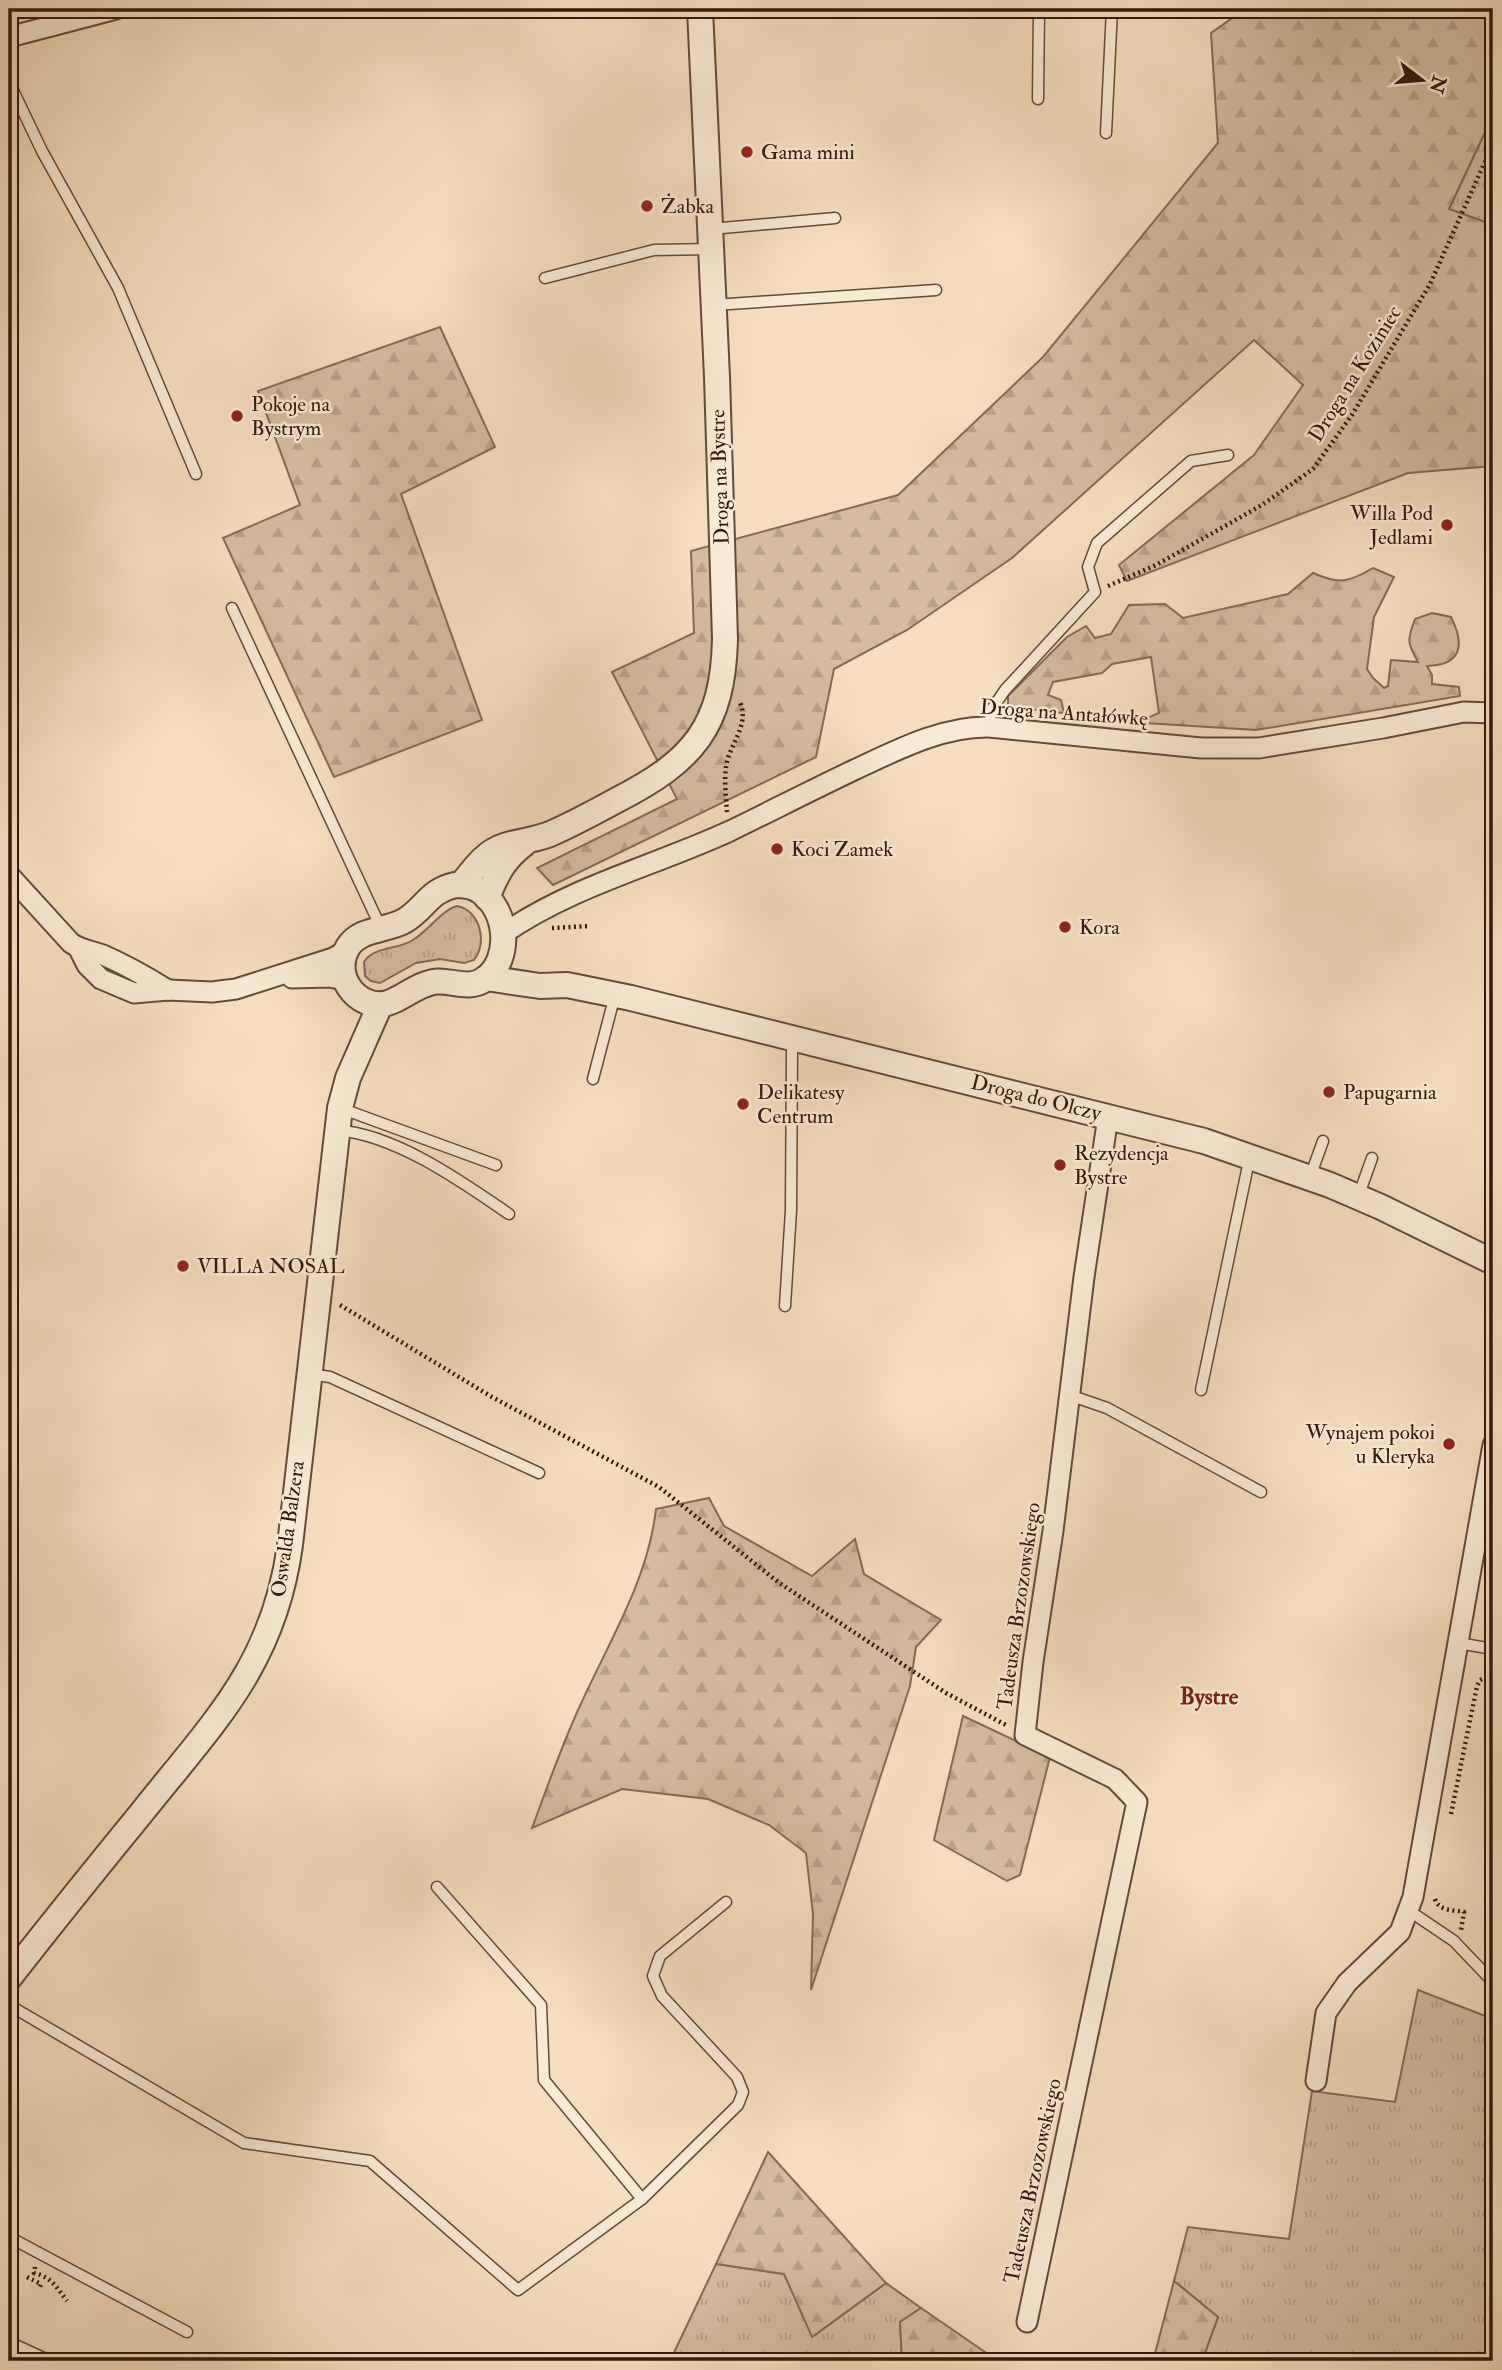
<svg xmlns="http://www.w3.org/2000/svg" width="1502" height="2370" font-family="'IM FELL Double Pica',serif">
<defs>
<pattern id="grass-tufts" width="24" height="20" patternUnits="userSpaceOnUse" patternTransform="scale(1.75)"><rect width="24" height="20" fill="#d4bca1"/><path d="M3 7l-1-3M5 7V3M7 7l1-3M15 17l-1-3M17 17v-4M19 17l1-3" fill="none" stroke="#b6a189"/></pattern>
<pattern id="forest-firs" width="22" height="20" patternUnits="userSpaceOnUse" patternTransform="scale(1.75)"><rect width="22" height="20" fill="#d4bca1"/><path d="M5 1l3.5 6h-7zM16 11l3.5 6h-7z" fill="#b6a189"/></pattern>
</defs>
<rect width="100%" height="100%" fill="#f5debf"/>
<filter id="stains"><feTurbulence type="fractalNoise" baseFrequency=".00286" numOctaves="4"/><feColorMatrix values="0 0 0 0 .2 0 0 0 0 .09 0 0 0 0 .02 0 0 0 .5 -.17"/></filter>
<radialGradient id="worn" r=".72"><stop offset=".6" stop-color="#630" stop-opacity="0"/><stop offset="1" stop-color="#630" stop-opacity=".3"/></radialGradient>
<g fill="url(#grass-tufts)" stroke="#846a57" stroke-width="2">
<path d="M 1493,115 L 1493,225 L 1449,209 Z"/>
<path d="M 457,906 C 480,910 488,943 474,960 L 464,963 L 440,959 L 416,963 L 380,983 L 371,981 L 365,976 L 364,962 C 374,946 398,950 413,940 C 428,931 442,910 457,906 Z"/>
<path d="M 1418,1990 L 1493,2019 L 1493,2361 L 1202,2361 L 1218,2317 L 1174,2281 L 1188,2227 L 1289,2239 L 1312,2091 L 1395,2102 Z"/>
<path d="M 716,2264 L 784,2274 L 815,2335 L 886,2283 L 921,2308 L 900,2322 L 902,2361 L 670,2361 Z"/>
</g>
<g fill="url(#forest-firs)" stroke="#846a57" stroke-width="2">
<path d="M 1245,9 L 1493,9 L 1493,115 L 1449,209 L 1493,225 L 1493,466 L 1408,473 L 1127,581 L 1119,565 L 1254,455 L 1303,385 L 1254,340 L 1012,558 L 907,630 L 834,669 L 816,757 L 553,885 L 537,868 L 677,799 L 612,672 L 694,633 L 691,551 L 898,495 L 1043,357 L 1218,143 L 1211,33 Z"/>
<path d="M 440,327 L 495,447 L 401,494 L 482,720 L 334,777 L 223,538 L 300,505 L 258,391 Z"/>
<path d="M 1373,568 L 1394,577 L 1374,617 L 1367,669 L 1373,678 L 1384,688 L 1388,686 L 1391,660 L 1418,662 C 1407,643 1407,640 1415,619 L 1432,613 L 1451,617 C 1465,645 1462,665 1427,666 L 1432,675 L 1432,684 L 1459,687 L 1460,696 L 1256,730 L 1146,723 L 1145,719 L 1159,713 L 1151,657 L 1112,664 L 1102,673 L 1053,682 L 1048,695 L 1061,700 L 1064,713 L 1008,707 L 1008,696 L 1067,637 L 1086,626 L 1095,638 L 1111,634 L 1129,605 L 1165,604 L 1183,618 L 1288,594 L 1313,573 C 1340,585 1349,582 1373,568 Z"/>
<path d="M 709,1498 L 724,1526 L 812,1576 L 855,1539 L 864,1574 L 941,1620 L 916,1647 L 910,1686 L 811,1990 L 813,1914 L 806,1853 L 769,1825 L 708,1799 L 622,1789 L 532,1828 C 547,1788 561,1747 579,1708 C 608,1643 648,1581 656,1509 Z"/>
<path d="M 963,1716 L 1050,1757 L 1020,1875 L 1007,1881 L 934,1840 Z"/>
<path d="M 768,2152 L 886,2283 L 812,2337 L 784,2274 L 716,2264 Z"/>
<path d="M 1174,2281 L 1218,2317 L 1202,2361 L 1153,2361 Z"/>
<path d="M 921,2308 L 998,2361 L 902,2361 L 900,2322 Z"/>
</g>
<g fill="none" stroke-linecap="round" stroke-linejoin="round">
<path stroke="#806753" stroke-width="7" d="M 9,10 L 11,9"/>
<defs>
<g id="service">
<path d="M 9,82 L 42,151 L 118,288 L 196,474"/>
<path d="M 1038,99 L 1039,9"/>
<path d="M 1106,133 L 1112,9"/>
<path d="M 711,229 L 835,218"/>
<path d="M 545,278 L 654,250 L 711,249"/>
<path d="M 714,305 L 936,290"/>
<path d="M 232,608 L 381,928"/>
<path d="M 989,727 L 992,709 L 1005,690 L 1095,592 L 1088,567 L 1097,543 L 1191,461 L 1228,455"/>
<path d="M 593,1079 L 615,995"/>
<path d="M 340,1108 L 496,1165"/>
<path d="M 337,1130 C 396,1135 461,1181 509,1214"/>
<path d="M 1310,1177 L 1323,1141"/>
<path d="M 1358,1197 L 1372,1158"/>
<path d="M 785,1306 L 791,1210 L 792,1051 L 794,1038"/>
<path d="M 310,1374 L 330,1377 L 539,1473"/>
<path d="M 1201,1390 L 1250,1156"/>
<path d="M 1069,1395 L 1107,1408 L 1261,1492"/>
<path d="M 1458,1643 L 1493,1649"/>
<path d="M 1408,1910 L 1454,1941 L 1493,1982"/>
<path d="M 9,2005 L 244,2143 L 370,2161 L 518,2290 L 642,2199 L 544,2080 L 541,2005 L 437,1887"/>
<path d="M 642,2199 L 738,2105 L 743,2092 L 737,2077 L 662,1996 L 653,1976 L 660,1956 L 726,1902"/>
<path d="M 9,2237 L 187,2332"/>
<path d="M 9,2342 L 50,2361"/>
</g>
<g id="minor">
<path d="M 9,37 L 116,9"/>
<path d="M 9,875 L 71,943 C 81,950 92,951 103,955 C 126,965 147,977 168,990"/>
<path d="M 503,934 C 572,886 654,866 730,831 C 771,811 812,790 854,770 C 895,751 942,726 989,727 L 1201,748 L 1259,748 L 1383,728 L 1464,712 L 1493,713"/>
<path d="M 79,949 L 87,965 L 101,979 L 134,993 L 168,990 L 212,992 L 236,989 L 333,958 L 346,951"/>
<path d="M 292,978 L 329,977 L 345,980"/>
<path d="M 1316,2081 L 1326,2013 L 1347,1983 L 1400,1932 L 1413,1897 L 1493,1445"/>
<path d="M 1027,2322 L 1137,1802 L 1115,1779 L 1025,1735 L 1033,1662 L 1053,1531 L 1084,1277 L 1108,1117"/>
</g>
<g id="tertiary">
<path d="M 455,885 C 464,885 473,886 480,891 C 508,910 512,959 485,979 C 469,991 450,979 433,982 C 418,985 408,994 395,1000 C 363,1017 329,978 348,947 C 360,928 386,931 404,921 C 425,909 428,891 455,885 Z"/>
<path d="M 461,885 C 473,870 485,852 504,846 C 519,841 535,840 550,834 C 573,824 595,812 617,800 C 693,761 723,727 725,639 L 717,377 L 700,9"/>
<path d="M 487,898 C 496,875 504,859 524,844"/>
<path d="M 486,978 L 540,986 L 567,985 L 631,998 L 1204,1141 L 1330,1185 L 1381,1207 L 1493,1262"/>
<path d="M 9,1978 C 53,1922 98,1866 143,1811 C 214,1722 274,1664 290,1545 L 340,1108 L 348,1078 L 380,1005"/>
</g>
</defs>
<use href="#service" stroke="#644a3a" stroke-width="13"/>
<use href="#minor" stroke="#644a3a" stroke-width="23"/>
<use href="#tertiary" stroke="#644a3a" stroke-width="28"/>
<g stroke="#33180d" stroke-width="4.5" stroke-dasharray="2 3.5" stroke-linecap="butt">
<path d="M 1108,586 L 1156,565 L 1262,505 L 1313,469 L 1352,415 L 1430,284 L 1493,144"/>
<path d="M 727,812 C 726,798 724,781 726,767 C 729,744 750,726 740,702"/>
<path d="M 552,928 L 590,926"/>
<path d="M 340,1305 L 492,1397 L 659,1487 L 778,1582 L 946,1693 L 1006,1725"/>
<path d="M 1451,1814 L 1477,1686 L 1480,1680 L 1493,1673"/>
<path d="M 1435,1899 C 1439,1911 1453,1910 1464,1912 L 1461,1930"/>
<path d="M 35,2267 L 34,2273 C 52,2277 57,2288 67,2301"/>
<path d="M 27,2277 L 41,2284 L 40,2287"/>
</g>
<use href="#service" stroke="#f8ead5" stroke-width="10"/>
<use href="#minor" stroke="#f8ead5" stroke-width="19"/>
<use href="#tertiary" stroke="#f8ead5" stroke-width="24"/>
</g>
<g fill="#8f2418" stroke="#f8ead5" stroke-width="2.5">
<circle cx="747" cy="152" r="7"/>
<circle cx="647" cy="206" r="7"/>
<circle cx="237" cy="416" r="7"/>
<circle cx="1447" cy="525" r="7"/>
<circle cx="777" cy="849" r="7"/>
<circle cx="1065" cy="927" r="7"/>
<circle cx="1329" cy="1092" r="7"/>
<circle cx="743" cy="1104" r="7"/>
<circle cx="1060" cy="1165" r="7"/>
<circle cx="183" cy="1266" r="7"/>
<circle cx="1449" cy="1444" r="7"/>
</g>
<g text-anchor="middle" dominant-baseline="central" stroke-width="5" stroke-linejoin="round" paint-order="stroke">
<g font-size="21" fill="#33180d" stroke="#f8ead5" text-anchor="start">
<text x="761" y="152">Gama mini</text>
<text x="661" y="206">Żabka</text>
<text x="251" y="404">Pokoje na<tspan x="251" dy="24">Bystrym</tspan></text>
<text x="1433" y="513" text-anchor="end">Willa Pod<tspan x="1433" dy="24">Jedlami</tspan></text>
<text x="791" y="849">Koci Zamek</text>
<text x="1079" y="927">Kora</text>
<text x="757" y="1092">Delikatesy<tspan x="757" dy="24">Centrum</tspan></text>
<text x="1343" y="1092">Papugarnia</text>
<text x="1074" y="1153">Rezydencja<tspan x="1074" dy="24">Bystre</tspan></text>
<text x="197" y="1266">VILLA NOSAL</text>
<text x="1435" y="1432" text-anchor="end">Wynajem pokoi<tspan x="1435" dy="24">u Kleryka</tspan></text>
</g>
<g font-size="21" fill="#33180d" stroke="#f8ead5">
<text transform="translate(1355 374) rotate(-58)">Droga na Koziniec</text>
<text transform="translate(720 477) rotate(-92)">Droga na Bystre</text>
<text transform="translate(1064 713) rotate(4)">Droga na Antałówkę</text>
<text transform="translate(1036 1098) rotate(14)">Droga do Olczy</text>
<text transform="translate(288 1529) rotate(-82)">Oswalda Balzera</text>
<text transform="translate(1019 1606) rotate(-82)">Tadeusza Brzozowskiego</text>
<text transform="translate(1033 2181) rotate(-78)">Tadeusza Brzozowskiego</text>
</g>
<g font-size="23" font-weight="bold" fill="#7a1f14" stroke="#f8ead5">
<text x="1209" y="1696">Bystre</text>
</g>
</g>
<rect width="1502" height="2370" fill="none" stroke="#f5debf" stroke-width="35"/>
<rect x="10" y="10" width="1481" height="2349" fill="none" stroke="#33180d" stroke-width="3.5"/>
<rect x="18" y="18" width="1467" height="2335" fill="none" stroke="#33180d" stroke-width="2"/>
<g transform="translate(1422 80) rotate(106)" stroke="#f8ead5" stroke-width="5" paint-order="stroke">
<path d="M0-5L12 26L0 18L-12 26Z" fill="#33180d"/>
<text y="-10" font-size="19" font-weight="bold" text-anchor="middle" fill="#33180d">N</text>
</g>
<rect width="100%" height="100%" filter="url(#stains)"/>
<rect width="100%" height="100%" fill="url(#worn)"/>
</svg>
